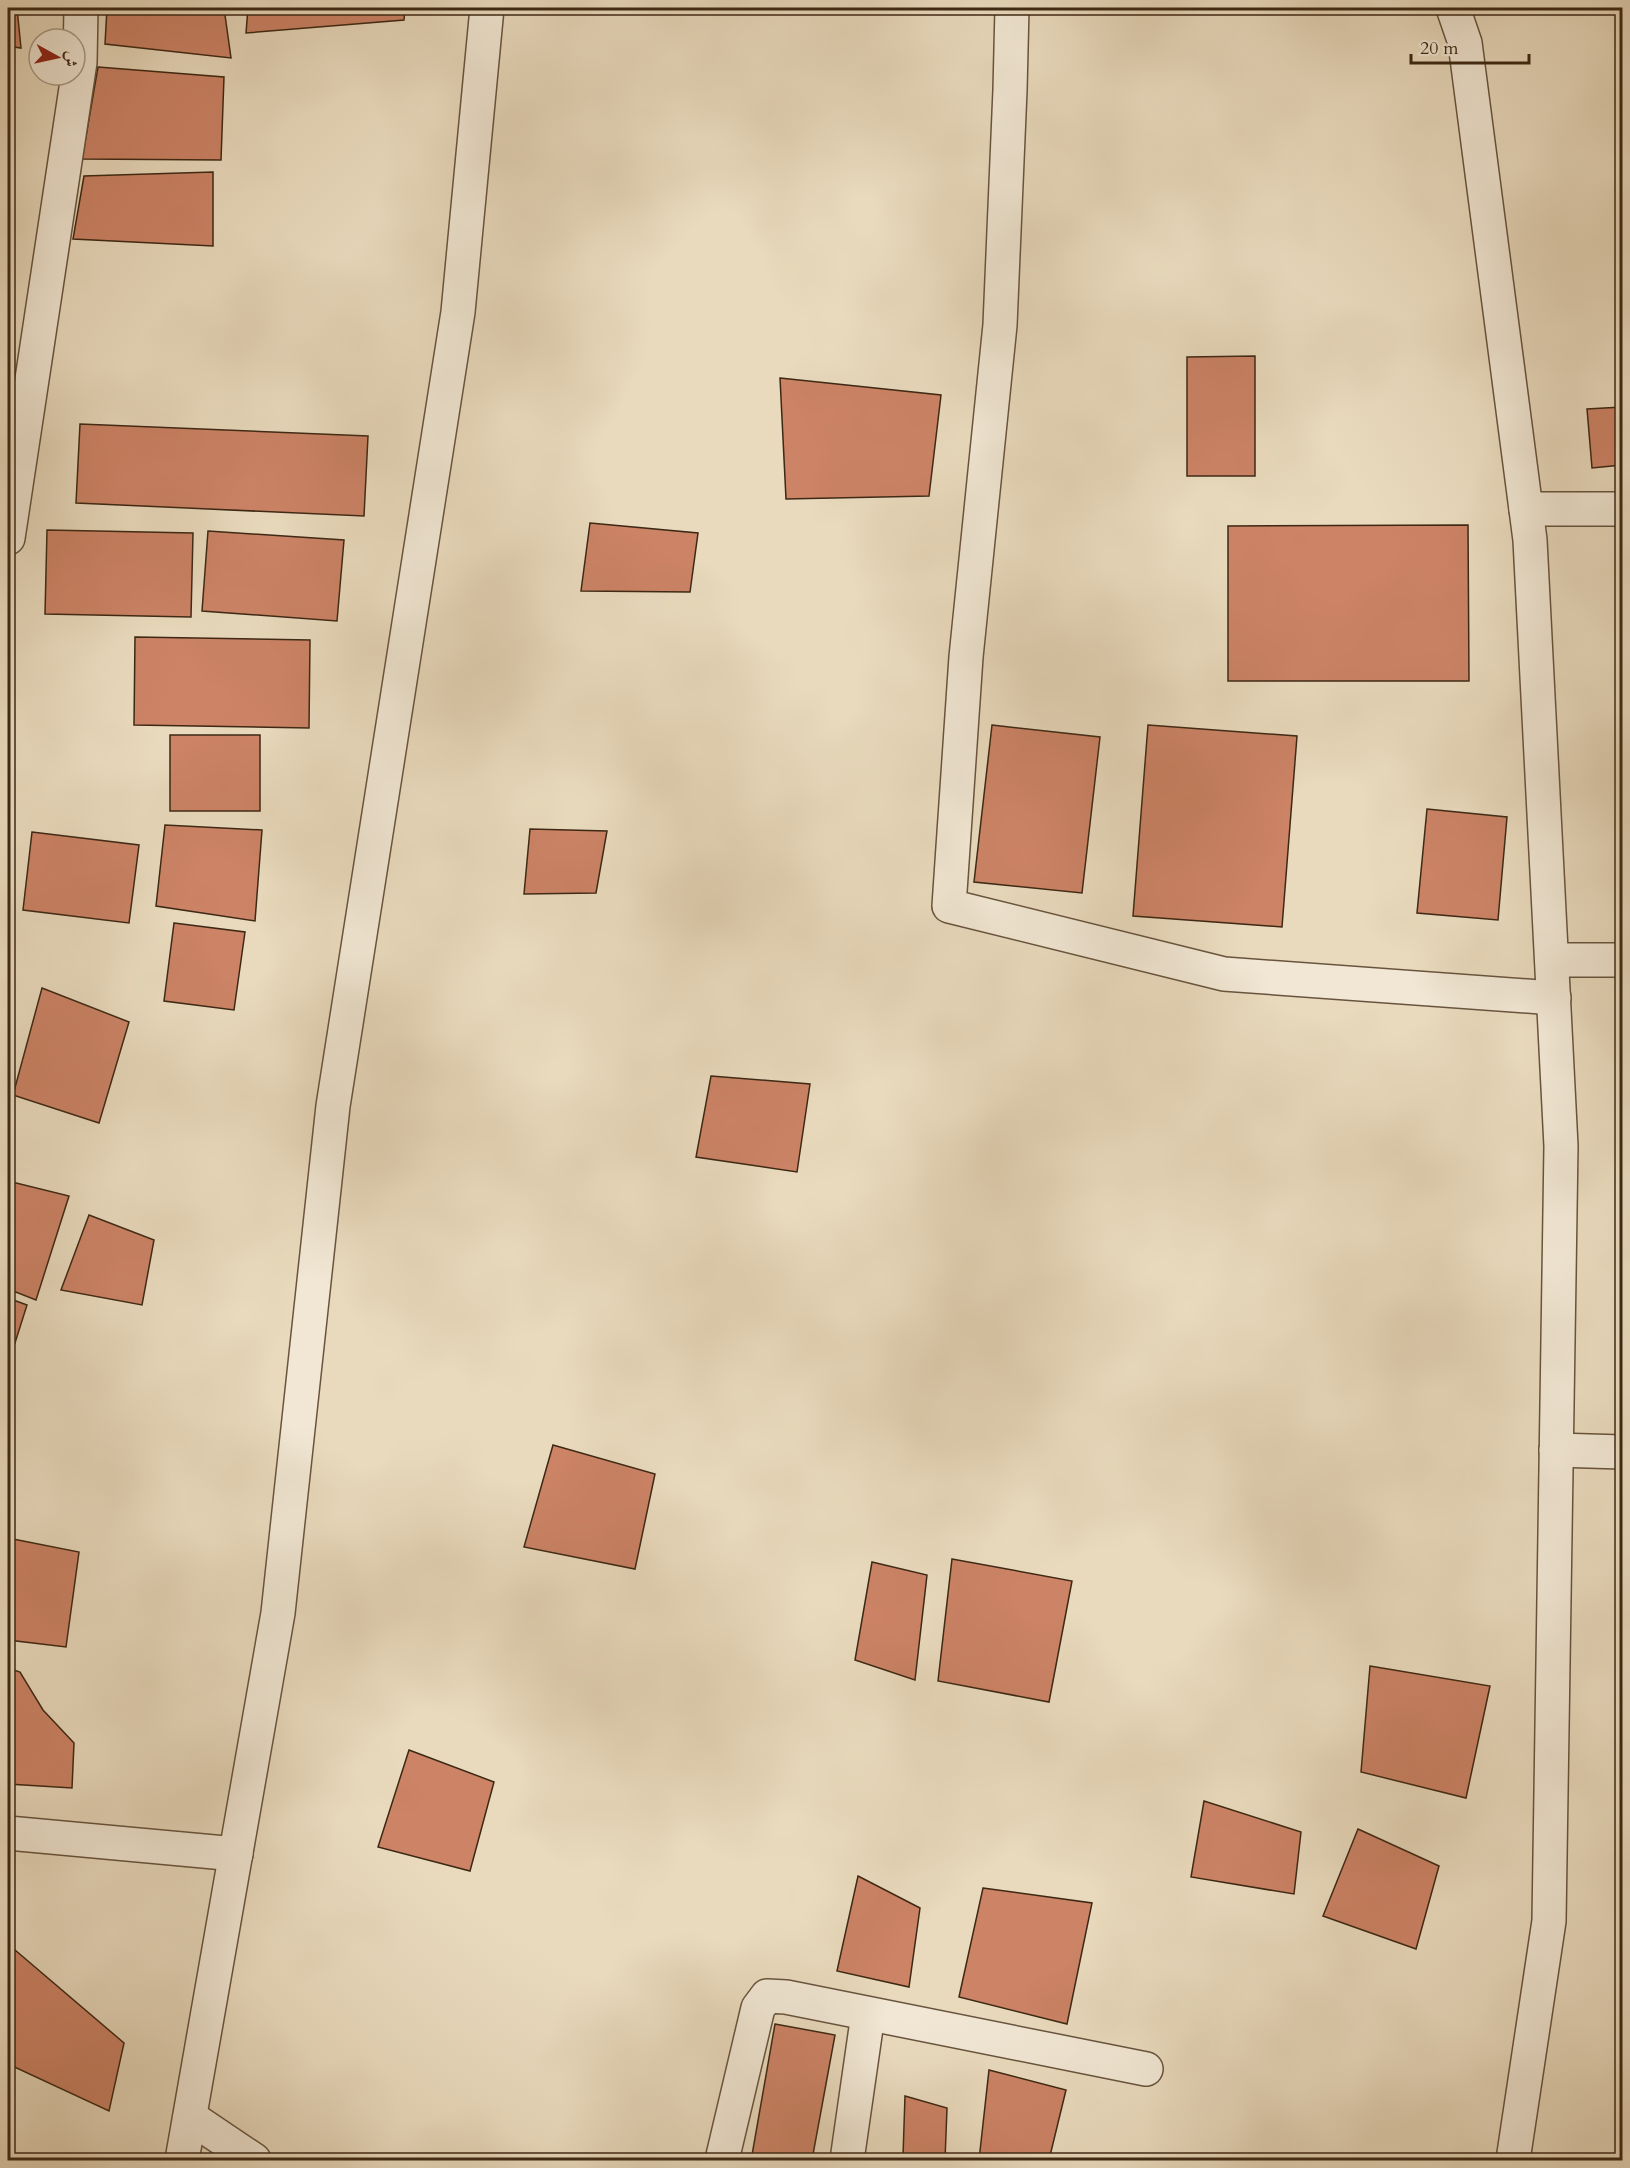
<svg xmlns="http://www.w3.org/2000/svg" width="1630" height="2168" font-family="Cardo,Amiri,serif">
<rect width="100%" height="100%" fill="#e9dabd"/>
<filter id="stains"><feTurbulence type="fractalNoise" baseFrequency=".00333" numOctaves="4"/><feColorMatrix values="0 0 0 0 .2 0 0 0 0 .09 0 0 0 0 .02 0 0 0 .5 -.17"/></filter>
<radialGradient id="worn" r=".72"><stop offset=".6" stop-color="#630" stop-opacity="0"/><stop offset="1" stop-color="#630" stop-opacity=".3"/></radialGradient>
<g fill="#cc8366" stroke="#3d2814" stroke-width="1.5">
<path d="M 8,8 L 17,8 L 21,48 L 8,46 Z"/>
<path d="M 107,8 L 224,8 L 231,58 L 105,44 Z"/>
<path d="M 248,8 L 405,8 L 404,20 L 246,33 Z"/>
<path d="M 98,67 L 224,77 L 221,160 L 82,159 Z"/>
<path d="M 213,172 L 213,246 L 73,239 L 84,176 Z"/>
<path d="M 1255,356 L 1255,476 L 1187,476 L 1187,357 Z"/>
<path d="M 780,378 L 941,395 L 929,496 L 786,499 Z"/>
<path d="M 1622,407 L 1622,465 L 1592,468 L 1587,409 Z"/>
<path d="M 80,424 L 368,436 L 364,516 L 76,503 Z"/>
<path d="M 590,523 L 698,533 L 690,592 L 581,591 Z"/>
<path d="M 1468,525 L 1469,681 L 1228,681 L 1228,526 Z"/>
<path d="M 47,530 L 193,533 L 191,617 L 45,614 Z"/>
<path d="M 208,531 L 344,540 L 337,621 L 202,611 Z"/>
<path d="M 135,637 L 310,640 L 309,728 L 134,725 Z"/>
<path d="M 992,725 L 1100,737 L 1082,893 L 974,882 Z"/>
<path d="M 1148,725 L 1297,736 L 1282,927 L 1133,916 Z"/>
<rect x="170" y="735" width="90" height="76"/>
<path d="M 1427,809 L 1507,817 L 1498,920 L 1417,913 Z"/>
<path d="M 165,825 L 262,830 L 255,921 L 156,906 Z"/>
<path d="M 530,829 L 607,831 L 596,893 L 524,894 Z"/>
<path d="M 32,832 L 139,845 L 129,923 L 23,910 Z"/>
<path d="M 174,923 L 245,932 L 234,1010 L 164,1001 Z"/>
<path d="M 42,988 L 129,1022 L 99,1123 L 13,1095 Z"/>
<path d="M 711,1076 L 810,1084 L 797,1172 L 696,1157 Z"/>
<path d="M 8,1181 L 69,1196 L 36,1300 L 8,1289 Z"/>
<path d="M 89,1215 L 154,1240 L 142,1305 L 61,1290 Z"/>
<path d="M 8,1298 L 27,1305 L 8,1365 Z"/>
<path d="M 553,1445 L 655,1474 L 635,1569 L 524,1547 Z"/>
<path d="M 8,1538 L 79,1552 L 66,1647 L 8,1640 Z"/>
<path d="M 952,1559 L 1072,1581 L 1049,1702 L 938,1681 Z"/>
<path d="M 872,1562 L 927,1575 L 915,1680 L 855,1660 Z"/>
<path d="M 1370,1666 L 1490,1686 L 1466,1798 L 1361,1772 Z"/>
<path d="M 8,1668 L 20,1672 L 43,1710 L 74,1743 L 72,1788 L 8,1784 Z"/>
<path d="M 409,1750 L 494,1782 L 470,1871 L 378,1847 Z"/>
<path d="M 1204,1801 L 1301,1832 L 1294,1894 L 1191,1877 Z"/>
<path d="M 1358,1829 L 1439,1866 L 1416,1949 L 1323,1916 Z"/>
<path d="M 858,1876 L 920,1908 L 909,1987 L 837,1971 Z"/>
<path d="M 983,1888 L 1092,1903 L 1067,2024 L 959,1997 Z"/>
<path d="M 8,1944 L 124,2043 L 109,2111 L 8,2064 Z"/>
<path d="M 775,2024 L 835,2035 L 812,2160 L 782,2160 L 752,2155 Z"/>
<path d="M 989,2070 L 1066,2090 L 1049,2160 L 979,2160 Z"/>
<path d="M 905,2096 L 947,2108 L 945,2160 L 903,2156 Z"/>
</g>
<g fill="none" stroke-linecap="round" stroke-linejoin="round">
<defs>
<g id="minor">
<path d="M 1012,8 L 1010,90 L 1000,325 L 966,657 L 949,906 L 1224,974 L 1554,998"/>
<path d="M 1453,8 L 1465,43 L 1530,540 L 1561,1146 L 1549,1921 L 1513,2160"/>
<path d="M 1526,509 L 1622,509"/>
<path d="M 8,538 L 80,62 L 81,8"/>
<path d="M 1552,960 L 1622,960"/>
<path d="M 1556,1450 L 1622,1452"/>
<path d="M 8,1833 L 236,1854"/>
<path d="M 190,2117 L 254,2160"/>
<path d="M 182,2160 L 278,1613 L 333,1106 L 458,312 L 487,8"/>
<path d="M 722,2160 L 758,2008 L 767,1996 L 786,1997 L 1146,2069"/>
<path d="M 847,2160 L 868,2014"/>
</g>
</defs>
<use href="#minor" stroke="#68543e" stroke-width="36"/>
<use href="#minor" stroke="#f1e7d4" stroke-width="33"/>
</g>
<rect width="1630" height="2168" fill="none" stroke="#e9dabd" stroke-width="30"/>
<rect x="9" y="9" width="1612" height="2150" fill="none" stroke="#3d2814" stroke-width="3"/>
<rect x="15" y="15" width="1600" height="2138" fill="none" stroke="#3d2814" stroke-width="1.5"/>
<g transform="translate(57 57) rotate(98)"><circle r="28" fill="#f1e7d4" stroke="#a99b87" stroke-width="1.5"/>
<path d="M0-4.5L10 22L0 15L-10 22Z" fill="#8f2418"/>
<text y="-9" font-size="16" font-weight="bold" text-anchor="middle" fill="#3d2814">ش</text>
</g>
<path d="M1411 54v9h118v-9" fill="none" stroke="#3d2814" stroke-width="3"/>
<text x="1420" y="54" font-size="18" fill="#3d2814" stroke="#f1e7d4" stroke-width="4.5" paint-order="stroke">20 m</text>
<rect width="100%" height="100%" filter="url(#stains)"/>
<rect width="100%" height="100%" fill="url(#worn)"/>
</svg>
